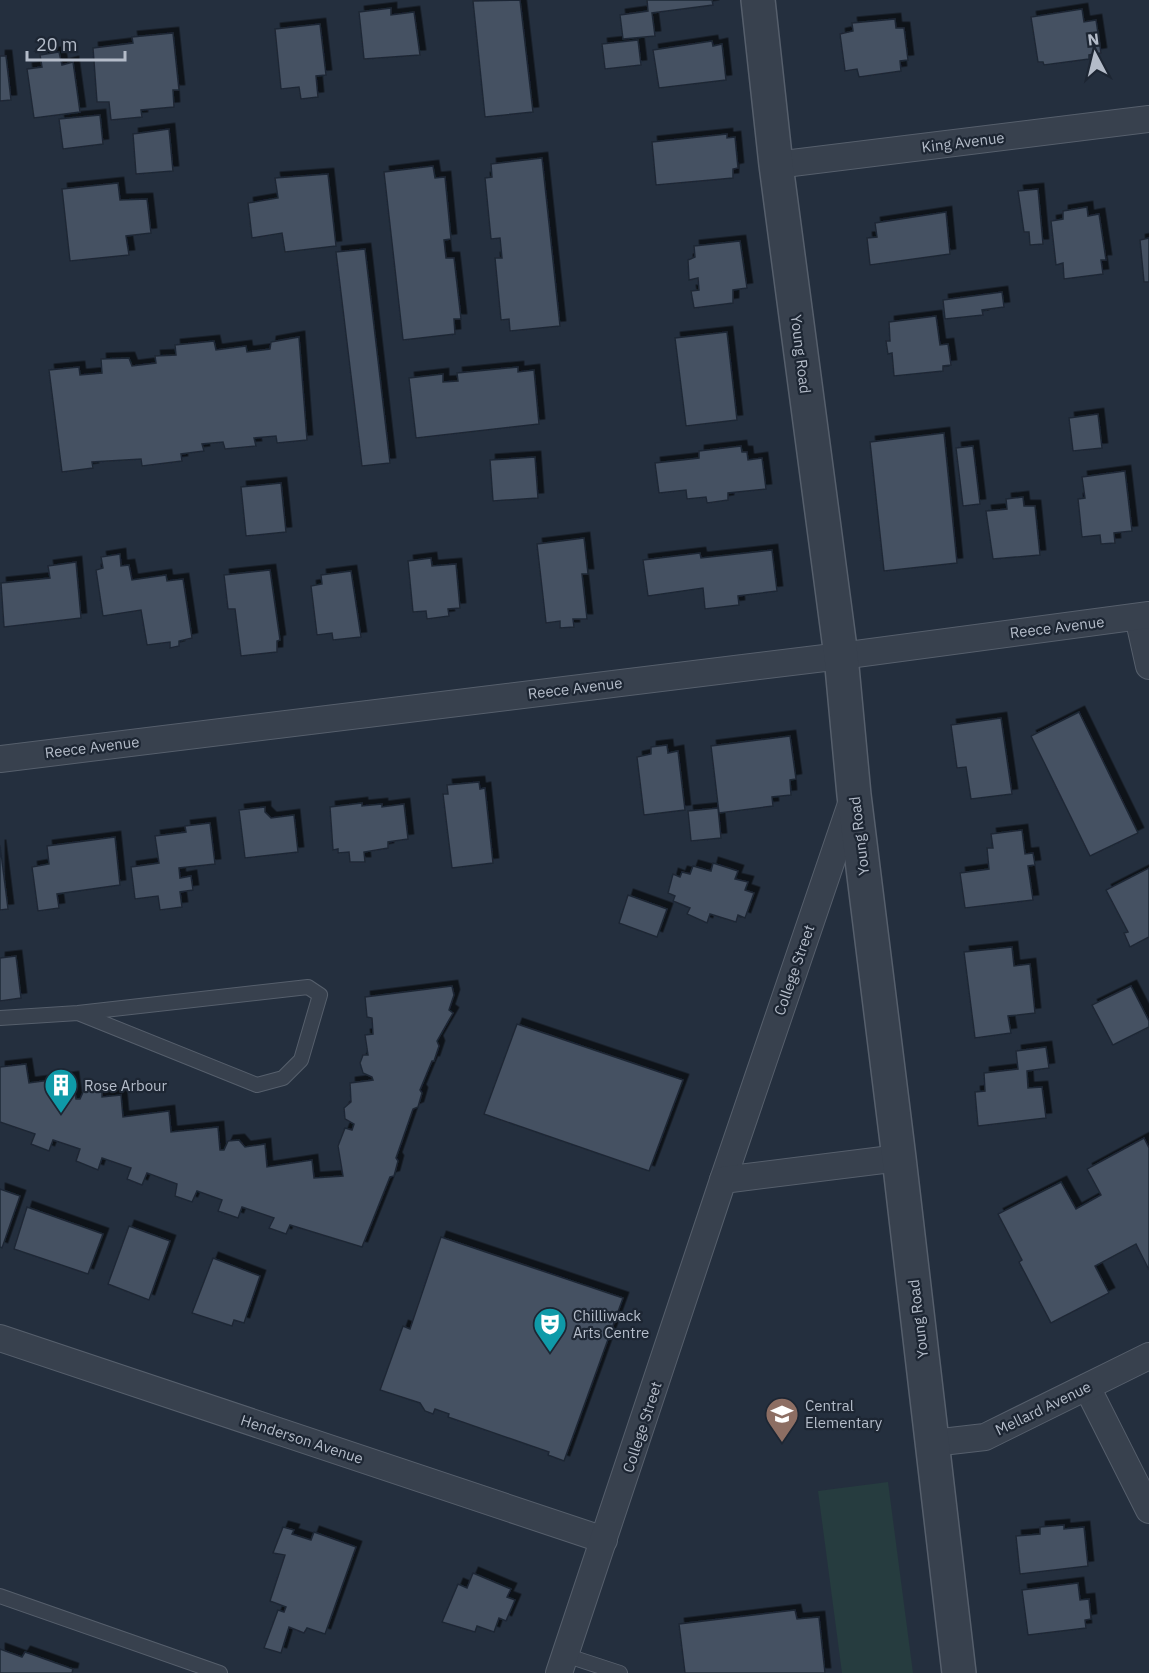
<svg xmlns="http://www.w3.org/2000/svg" width="1149" height="1673" font-family="'IBM Plex Sans',sans-serif">
<defs>
<filter id="shadow"><feDropShadow dx="5.5" dy="-5.5" stdDeviation="0" flood-color="#0009"/></filter>
</defs>
<rect width="100%" height="100%" fill="#242f3e"/>
<path fill="#263c3f" d="M 888,1482 L 913,1673 L 842,1673 L 818,1491 Z"/>
<g fill="#455162" stroke="#1f2835" stroke-width="1.5" filter="url(#shadow)">
<path d="M 520,0 L 533,112 L 485,117 L 473,1 Z"/>
<path d="M 647,0 L 712,0 L 713,5 L 652,13 L 655,36 L 623,39 L 620,15 L 648,11 Z"/>
<path d="M 391,8 L 391,15 L 414,12 L 420,55 L 364,59 L 359,12 Z"/>
<path d="M 1082,9 L 1084,22 L 1096,20 L 1101,53 L 1089,55 L 1089,59 L 1044,65 L 1043,62 L 1038,62 L 1031,17 Z"/>
<path d="M 895,19 L 896,28 L 904,28 L 908,60 L 900,61 L 901,71 L 859,77 L 857,69 L 845,71 L 840,34 L 853,31 L 852,23 Z"/>
<path d="M 320,24 L 326,75 L 316,76 L 318,97 L 301,99 L 299,87 L 281,89 L 275,29 Z"/>
<path d="M 173,33 L 179,90 L 173,90 L 174,107 L 141,110 L 142,117 L 111,120 L 109,102 L 97,102 L 93,48 L 133,43 L 132,37 Z"/>
<path d="M 638,40 L 641,65 L 605,69 L 602,44 Z"/>
<path d="M 712,41 L 713,46 L 722,44 L 726,80 L 659,88 L 653,50 Z"/>
<path d="M 59,52 L 62,65 L 73,62 L 80,112 L 34,118 L 27,69 L 42,67 L 40,55 Z"/>
<path d="M 0,56 L 6,56 L 11,100 L 0,101 Z"/>
<path d="M 100,115 L 103,144 L 63,149 L 59,119 Z"/>
<path d="M 169,129 L 173,171 L 136,174 L 133,134 Z"/>
<path d="M 727,134 L 727,138 L 735,137 L 738,168 L 733,169 L 733,178 L 656,185 L 652,142 Z"/>
<path d="M 542,158 L 560,326 L 510,331 L 509,319 L 501,320 L 495,258 L 502,258 L 500,238 L 491,239 L 485,178 L 492,177 L 491,164 Z"/>
<path d="M 433,166 L 435,178 L 445,177 L 451,239 L 444,240 L 446,258 L 454,258 L 461,319 L 454,319 L 455,334 L 403,340 L 384,172 Z"/>
<path d="M 328,174 L 336,246 L 285,252 L 282,233 L 252,238 L 248,203 L 278,198 L 275,178 Z"/>
<path d="M 118,183 L 120,200 L 147,199 L 151,233 L 126,236 L 129,255 L 70,261 L 62,189 Z"/>
<path d="M 1038,189 L 1043,244 L 1030,245 L 1029,232 L 1024,232 L 1018,191 Z"/>
<path d="M 1087,207 L 1088,216 L 1099,214 L 1106,260 L 1101,260 L 1103,274 L 1064,279 L 1063,263 L 1056,265 L 1051,221 L 1063,219 L 1063,211 Z"/>
<path d="M 946,212 L 950,254 L 870,265 L 867,238 L 877,237 L 875,223 Z"/>
<path d="M 1149,238 L 1149,282 L 1144,282 L 1140,240 Z"/>
<path d="M 740,241 L 747,288 L 733,290 L 733,303 L 694,308 L 691,291 L 699,290 L 698,278 L 689,280 L 688,260 L 695,257 L 694,246 Z"/>
<path d="M 365,249 L 390,463 L 362,466 L 336,252 Z"/>
<path d="M 1002,292 L 1004,307 L 982,310 L 983,315 L 945,319 L 943,300 Z"/>
<path d="M 936,316 L 940,345 L 948,344 L 951,365 L 943,366 L 943,371 L 894,376 L 892,353 L 888,354 L 886,341 L 890,341 L 889,322 Z"/>
<path d="M 727,332 L 737,420 L 686,426 L 675,338 Z"/>
<path d="M 299,337 L 307,440 L 277,443 L 276,436 L 254,438 L 256,446 L 225,449 L 223,442 L 202,444 L 204,451 L 181,454 L 182,461 L 142,466 L 141,459 L 92,462 L 93,468 L 62,472 L 49,370 L 79,367 L 80,375 L 102,373 L 101,359 L 129,358 L 132,366 L 156,363 L 155,356 L 176,355 L 175,345 L 214,341 L 216,350 L 246,346 L 247,352 L 270,349 L 271,342 Z"/>
<path d="M 518,367 L 518,372 L 534,370 L 539,424 L 416,438 L 409,378 L 443,374 L 443,382 L 458,381 L 457,373 Z"/>
<path d="M 1098,414 L 1102,448 L 1073,451 L 1069,418 Z"/>
<path d="M 944,433 L 957,563 L 884,571 L 870,442 Z"/>
<path d="M 741,446 L 742,452 L 747,452 L 748,460 L 762,458 L 766,489 L 728,493 L 728,500 L 707,503 L 706,497 L 687,499 L 686,490 L 659,493 L 655,463 L 699,458 L 699,451 Z"/>
<path d="M 973,446 L 980,504 L 963,506 L 956,448 Z"/>
<path d="M 535,457 L 538,498 L 493,501 L 490,460 Z"/>
<path d="M 1125,471 L 1132,531 L 1114,533 L 1115,543 L 1101,544 L 1100,535 L 1082,537 L 1078,499 L 1085,498 L 1082,477 Z"/>
<path d="M 281,483 L 286,532 L 246,536 L 241,487 Z"/>
<path d="M 1023,497 L 1024,506 L 1035,506 L 1040,555 L 993,559 L 986,511 L 1007,509 L 1006,499 Z"/>
<path d="M 584,538 L 588,574 L 582,574 L 587,619 L 573,619 L 574,627 L 560,628 L 560,621 L 546,623 L 537,544 Z"/>
<path d="M 772,550 L 777,591 L 738,596 L 739,605 L 705,609 L 703,588 L 648,596 L 643,560 L 700,553 L 701,558 Z"/>
<path d="M 120,554 L 121,566 L 129,565 L 132,580 L 166,575 L 167,581 L 183,579 L 192,638 L 179,641 L 179,646 L 170,648 L 170,642 L 147,645 L 141,610 L 103,616 L 96,570 L 103,568 L 101,557 Z"/>
<path d="M 431,558 L 432,566 L 456,564 L 460,608 L 448,609 L 449,616 L 427,619 L 426,611 L 413,612 L 408,561 Z"/>
<path d="M 76,562 L 81,618 L 4,627 L 1,583 L 50,578 L 48,566 Z"/>
<path d="M 270,570 L 280,640 L 277,641 L 277,652 L 241,656 L 235,609 L 228,609 L 224,575 Z"/>
<path d="M 351,571 L 361,637 L 333,640 L 332,633 L 317,635 L 311,586 L 322,584 L 321,575 Z"/>
<path d="M 1079,712 L 1138,833 L 1090,856 L 1031,736 Z"/>
<path d="M 1001,718 L 1012,794 L 971,799 L 966,767 L 957,768 L 951,725 Z"/>
<path d="M 790,736 L 796,779 L 790,780 L 791,795 L 772,797 L 773,806 L 719,813 L 711,746 Z"/>
<path d="M 667,745 L 668,753 L 678,751 L 685,810 L 644,815 L 637,757 L 651,754 L 651,747 Z"/>
<path d="M 479,782 L 480,789 L 485,788 L 493,863 L 452,868 L 443,794 L 448,794 L 447,785 Z"/>
<path d="M 362,803 L 362,806 L 382,804 L 382,807 L 404,804 L 408,839 L 388,842 L 388,848 L 364,852 L 365,862 L 350,862 L 349,852 L 338,853 L 338,849 L 333,850 L 330,807 Z"/>
<path d="M 265,807 L 265,812 L 271,818 L 294,815 L 298,852 L 245,858 L 239,810 Z"/>
<path d="M 718,808 L 721,838 L 691,841 L 688,811 Z"/>
<path d="M 210,823 L 215,864 L 179,868 L 180,878 L 191,876 L 193,890 L 180,892 L 182,907 L 160,910 L 158,896 L 135,899 L 131,867 L 159,863 L 155,836 L 186,832 L 185,826 Z"/>
<path d="M 1022,830 L 1025,854 L 1033,853 L 1035,865 L 1028,866 L 1033,900 L 965,908 L 960,873 L 989,869 L 987,848 L 993,848 L 991,834 Z"/>
<path d="M 115,837 L 120,885 L 57,894 L 59,908 L 38,911 L 32,867 L 49,864 L 47,846 Z"/>
<path d="M 0,845 L 8,909 L 0,910 Z"/>
<path d="M 713,863 L 738,871 L 735,879 L 748,882 L 745,890 L 754,893 L 745,918 L 738,915 L 736,922 L 710,914 L 707,923 L 687,914 L 690,908 L 673,901 L 675,896 L 668,893 L 673,874 L 680,877 L 682,872 L 690,874 L 693,866 L 711,871 Z"/>
<path d="M 1149,868 L 1149,937 L 1130,947 L 1124,933 L 1128,932 L 1106,890 Z"/>
<path d="M 628,895 L 667,909 L 657,937 L 619,923 Z"/>
<path d="M 1012,947 L 1014,966 L 1030,964 L 1035,1013 L 1008,1016 L 1011,1033 L 975,1038 L 964,952 Z"/>
<path d="M 16,956 L 21,998 L 0,1001 L 0,958 Z"/>
<path d="M 452,986 L 454,995 L 449,1010 L 453,1013 L 437,1041 L 439,1046 L 434,1061 L 432,1061 L 420,1090 L 422,1093 L 418,1107 L 413,1109 L 396,1158 L 398,1161 L 394,1176 L 390,1177 L 362,1247 L 290,1225 L 286,1234 L 269,1228 L 274,1218 L 242,1207 L 238,1218 L 218,1211 L 222,1200 L 197,1191 L 192,1202 L 175,1196 L 177,1184 L 147,1173 L 142,1185 L 127,1179 L 131,1168 L 102,1158 L 98,1170 L 76,1161 L 80,1149 L 53,1140 L 49,1151 L 31,1144 L 35,1134 L 0,1122 L 0,1067 L 26,1064 L 29,1083 L 73,1077 L 76,1099 L 80,1099 L 84,1090 L 96,1089 L 102,1093 L 102,1097 L 121,1095 L 123,1117 L 169,1111 L 171,1132 L 218,1127 L 220,1150 L 224,1150 L 228,1141 L 239,1140 L 245,1147 L 265,1144 L 267,1167 L 312,1160 L 314,1178 L 343,1176 L 338,1146 L 345,1128 L 352,1130 L 354,1124 L 345,1119 L 344,1108 L 351,1102 L 350,1083 L 373,1080 L 372,1077 L 363,1073 L 360,1063 L 363,1055 L 368,1055 L 365,1035 L 373,1034 L 372,1018 L 367,1017 L 365,997 Z"/>
<path d="M 1131,986 L 1149,1021 L 1149,1027 L 1113,1045 L 1092,1005 Z"/>
<path d="M 517,1024 L 683,1080 L 649,1171 L 484,1114 Z"/>
<path d="M 1046,1047 L 1049,1068 L 1027,1071 L 1028,1088 L 1042,1087 L 1046,1118 L 978,1126 L 975,1092 L 985,1091 L 984,1073 L 1018,1069 L 1016,1051 Z"/>
<path d="M 1144,1138 L 1149,1148 L 1149,1270 L 1136,1244 L 1095,1266 L 1109,1293 L 1051,1323 L 1019,1262 L 1022,1260 L 998,1214 L 1061,1182 L 1076,1209 L 1101,1195 L 1087,1169 Z"/>
<path d="M 0,1189 L 20,1196 L 2,1248 L 0,1247 Z"/>
<path d="M 27,1207 L 103,1234 L 88,1274 L 14,1249 Z"/>
<path d="M 129,1226 L 170,1241 L 149,1300 L 108,1284 Z"/>
<path d="M 441,1237 L 623,1298 L 564,1461 L 548,1455 L 549,1452 L 448,1417 L 449,1414 L 435,1409 L 433,1414 L 425,1411 L 420,1403 L 380,1390 L 403,1326 L 410,1329 Z"/>
<path d="M 213,1258 L 260,1276 L 244,1323 L 234,1320 L 232,1326 L 192,1313 Z"/>
<path d="M 1064,1525 L 1064,1529 L 1084,1527 L 1088,1566 L 1020,1574 L 1016,1536 L 1040,1534 L 1040,1527 Z"/>
<path d="M 283,1527 L 294,1530 L 292,1534 L 311,1540 L 314,1532 L 356,1547 L 325,1634 L 307,1628 L 304,1633 L 289,1627 L 281,1653 L 264,1648 L 278,1610 L 284,1612 L 286,1607 L 270,1601 L 285,1555 L 273,1553 Z"/>
<path d="M 473,1573 L 511,1589 L 507,1597 L 515,1600 L 506,1621 L 499,1618 L 494,1632 L 477,1626 L 475,1632 L 442,1622 L 458,1584 L 467,1588 Z"/>
<path d="M 1078,1583 L 1080,1600 L 1089,1599 L 1091,1619 L 1085,1620 L 1086,1628 L 1028,1635 L 1022,1590 Z"/>
<path d="M 795,1610 L 797,1619 L 819,1617 L 825,1673 L 685,1673 L 679,1624 Z"/>
<path d="M 0,1649 L 22,1657 L 25,1652 L 73,1669 L 72,1673 L 0,1673 Z"/>
</g>
<g fill="none" stroke-linecap="round" stroke-linejoin="round">
<defs>
<g id="service">
<path d="M 0,1018 L 78,1013 L 308,987 L 320,995 L 301,1060 L 283,1078 L 257,1085 L 78,1013"/>
<path d="M 0,1596 L 220,1673"/>
<path d="M 565,1655 L 620,1673"/>
</g>
<g id="minor">
<path d="M 776,165 L 1149,119"/>
<path d="M 1138,617 L 1149,666"/>
<path d="M 0,759 L 841,656 L 1149,615"/>
<path d="M 723,1180 L 853,798"/>
<path d="M 0,1338 L 604,1540"/>
<path d="M 1087,1387 L 1149,1510"/>
<path d="M 933,1443 L 985,1437 L 1149,1356"/>
<path d="M 559,1673 L 723,1180 L 899,1158"/>
</g>
<path id="tertiary" d="M 758,0 L 776,165 L 841,656 L 854,795 L 899,1158 L 959,1673"/>
</defs>
<use href="#service" stroke="#565f6c" stroke-width="16"/>
<use href="#minor" stroke="#565f6c" stroke-width="28"/>
<use href="#tertiary" stroke="#565f6c" stroke-width="36"/>
<use href="#service" stroke="#38414e" stroke-width="14"/>
<use href="#minor" stroke="#38414e" stroke-width="26"/>
<use href="#tertiary" stroke="#38414e" stroke-width="33"/>
</g>
<defs>
<symbol id="building-pin" viewBox="-11 -11 22 30"><path d="M0 17L-7.5 6A9.5 9.5 0 1 1 7.5 6Z" fill="#0f9aa8" stroke="#1d2633"/><path d="M-4-6H4V6H1V3H-1V6H-4ZM-2.5-4.3h1.7v1.8h-1.7ZM.8-4.3h1.7v1.8H.8ZM-2.5-1h1.7V.8h-1.7ZM.8-1h1.7V.8H.8Z" fill="#fff"/></symbol>
<symbol id="theatre-pin" viewBox="-11 -11 22 30"><path d="M0 17L-7.5 6A9.5 9.5 0 1 1 7.5 6Z" fill="#0f9aa8" stroke="#1d2633"/><path d="M-5-5.5Q0-4 5-5.5V0Q5 5 0 6Q-5 5-5 0ZM-3.3-2.5H-1v1.5H-3.3ZM1-2.5H3.3v1.5H1ZM-2.8 1Q0 5.5 2.8 1Z" fill="#fff"/></symbol>
<symbol id="school-pin" viewBox="-11 -11 22 30"><path d="M0 17L-7.5 6A9.5 9.5 0 1 1 7.5 6Z" fill="#8d6e63" stroke="#1d2633"/><path d="M0-5L7-2L0 1L-7-2ZM-4 1L0 2.5L4 1V4Q0 6-4 4Z" fill="#fff"/></symbol>
</defs>
<g fill-rule="evenodd">
<use href="#building-pin" x="42" y="1066" width="38" height="52"/>
<use href="#theatre-pin" x="531" y="1305" width="38" height="52"/>
<use href="#school-pin" x="763" y="1395" width="38" height="52"/>
</g>
<g text-anchor="middle" dominant-baseline="central" stroke-width="4.5" stroke-linejoin="round" paint-order="stroke">
<g font-size="15" fill="#b4bcc9" stroke="#1d2633">
<text transform="translate(963 142) rotate(-7)">King Avenue</text>
<text transform="translate(801 354) rotate(83)">Young Road</text>
<text transform="translate(1057 627) rotate(-7)">Reece Avenue</text>
<text transform="translate(575 688) rotate(-7)">Reece Avenue</text>
<text transform="translate(92 747) rotate(-7)">Reece Avenue</text>
<text transform="translate(859 836) rotate(-97)">Young Road</text>
<text transform="translate(794 970) rotate(-71)">College Street</text>
<text transform="translate(918 1319) rotate(-97)">Young Road</text>
<text transform="translate(1043 1408) rotate(-26)">Mellard Avenue</text>
<text transform="translate(642 1427) rotate(-72)">College Street</text>
<text transform="translate(302 1439) rotate(18)">Henderson Avenue</text>
</g>
<g font-size="15" fill="#b4bcc9" stroke="#1d2633" text-anchor="start">
<text x="84" y="1085">Rose Arbour</text>
<text x="573" y="1315">Chilliwack<tspan x="573" dy="17">Arts Centre</tspan></text>
<text x="805" y="1405">Central<tspan x="805" dy="17">Elementary</tspan></text>
</g>
</g>
<g transform="translate(1095 54) rotate(353)" stroke="#1d2633" stroke-width="4.5" paint-order="stroke">
<path d="M0-4.5L10 22L0 15L-10 22Z" fill="#b4bcc9"/>
<text y="-9" font-size="16" font-weight="bold" text-anchor="middle" fill="#b4bcc9">N</text>
</g>
<path d="M27 51v9h98v-9" fill="none" stroke="#b4bcc9" stroke-width="3"/>
<text x="36" y="51" font-size="18" fill="#b4bcc9" stroke="#1d2633" stroke-width="4.5" paint-order="stroke">20 m</text>
</svg>
